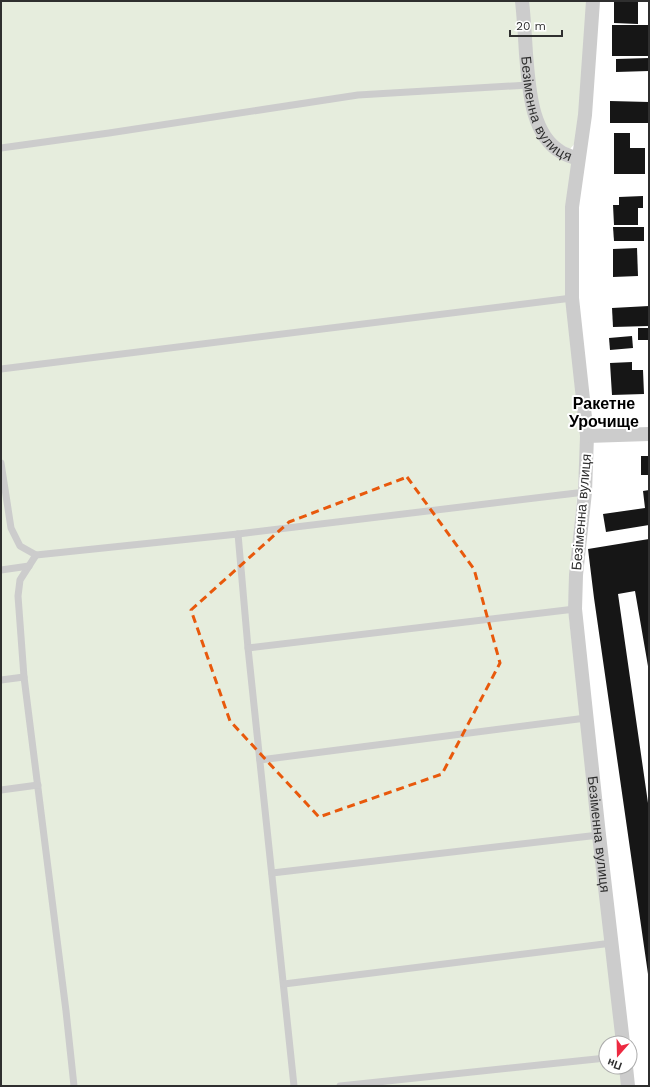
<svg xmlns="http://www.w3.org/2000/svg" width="650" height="1087" font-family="'Work Sans',sans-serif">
<rect width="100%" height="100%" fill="#fff"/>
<g fill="#e6eddd">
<path d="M 1,1 L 517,1 L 531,111 L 573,163 L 582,438 L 568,608 L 619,1043 L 606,1043 L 606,1067 L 622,1067 L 624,1086 L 1,1086 Z"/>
<path d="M 526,1 L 587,1 L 577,141 L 570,149 L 552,140 L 536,110 Z"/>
</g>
<g fill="#161616">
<path d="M 614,1 L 638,1 L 638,24 L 614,23 Z"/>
<rect x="612" y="25" width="37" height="31"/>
<path d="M 649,58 L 649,71 L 616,72 L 616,59 Z"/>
<path d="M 610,101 L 649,102 L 649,123 L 610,123 Z"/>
<path d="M 614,133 L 630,133 L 630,148 L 645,148 L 645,174 L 614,174 Z"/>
<path d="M 643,196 L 643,208 L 638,208 L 638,225 L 614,225 L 613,205 L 619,205 L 619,197 Z"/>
<path d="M 613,227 L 644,227 L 644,241 L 614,241 Z"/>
<path d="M 637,248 L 638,276 L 613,277 L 613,249 Z"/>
<path d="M 649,306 L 649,326 L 613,327 L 612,308 Z"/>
<rect x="638" y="328" width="11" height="12"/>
<path d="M 632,336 L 633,348 L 610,350 L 609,338 Z"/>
<path d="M 632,362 L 632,370 L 643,370 L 644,394 L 612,395 L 610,363 Z"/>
<rect x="641" y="456" width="8" height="19"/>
<path d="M 649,490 L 649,525 L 606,532 L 603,514 L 645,508 L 643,491 Z"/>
<path d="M 649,539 L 649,672 L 635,591 L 618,594 L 649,810 L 648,974 L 594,598 L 588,549 Z"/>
</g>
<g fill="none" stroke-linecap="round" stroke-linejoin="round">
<g stroke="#ccc" stroke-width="7">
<path d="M 1,148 L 109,133 L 358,95 L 529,85"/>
<path d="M 1,369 L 572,298"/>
<path d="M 1,463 L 11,528 L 20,546 L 36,555 L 20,580 L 18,596 L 24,677 L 66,1011 L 74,1086"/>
<path d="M 238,534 L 248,648 L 294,1086"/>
<path d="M 36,555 L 238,534 L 585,492"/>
<path d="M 1,570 L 29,566"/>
<path d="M 248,648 L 575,609"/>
<path d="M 1,680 L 24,677"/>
<path d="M 260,760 L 586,718"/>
<path d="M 1,790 L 38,785"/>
<path d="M 272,873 L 599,835"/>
<path d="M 284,984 L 612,943"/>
<path d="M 340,1086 L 606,1058"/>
</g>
<g stroke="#ccc" stroke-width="14">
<path id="s1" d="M 522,1 C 524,19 525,36 526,54 C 529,85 530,134 561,152 C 566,155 573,157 578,159"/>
<path id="s2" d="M 593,1 L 585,115 L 572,207 L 572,298 L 587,436 L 585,492 L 576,575 L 575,609 L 599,835 L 623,1043"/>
<path d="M 587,436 L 649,434"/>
<path d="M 626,1067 L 628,1086"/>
</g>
</g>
<path fill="none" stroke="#e8590c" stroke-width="3" stroke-dasharray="8 5" stroke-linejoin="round" d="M 407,477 L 474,569 L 500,663 L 442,774 L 319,817 L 230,721 L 191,610 L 289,522 Z"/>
<g text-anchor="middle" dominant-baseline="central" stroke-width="4" stroke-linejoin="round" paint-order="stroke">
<g font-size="14" fill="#2f2f2f" stroke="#fff">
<text stroke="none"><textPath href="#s1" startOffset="114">Безіменна вулиця</textPath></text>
<text transform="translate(581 512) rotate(-85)">Безіменна вулиця</text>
<text stroke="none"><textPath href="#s2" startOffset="837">Безіменна вулиця</textPath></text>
</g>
<g font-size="16" font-weight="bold" fill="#000" stroke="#fff">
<text x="604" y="403">Ракетне<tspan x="604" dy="18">Урочище</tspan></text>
</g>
</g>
<rect width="650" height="1087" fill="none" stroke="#2f2f2f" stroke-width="4"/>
<g transform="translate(618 1055) rotate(200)"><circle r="19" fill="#ffffff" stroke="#acacac"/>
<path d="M0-3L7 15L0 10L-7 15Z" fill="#ed2a41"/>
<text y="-6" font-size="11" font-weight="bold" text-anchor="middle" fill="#2f2f2f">Пн</text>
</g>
<path d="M510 30v6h52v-6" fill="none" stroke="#2f2f2f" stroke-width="2"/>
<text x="516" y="30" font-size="12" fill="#2f2f2f" stroke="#ffffff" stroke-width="3" paint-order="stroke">20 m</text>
</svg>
